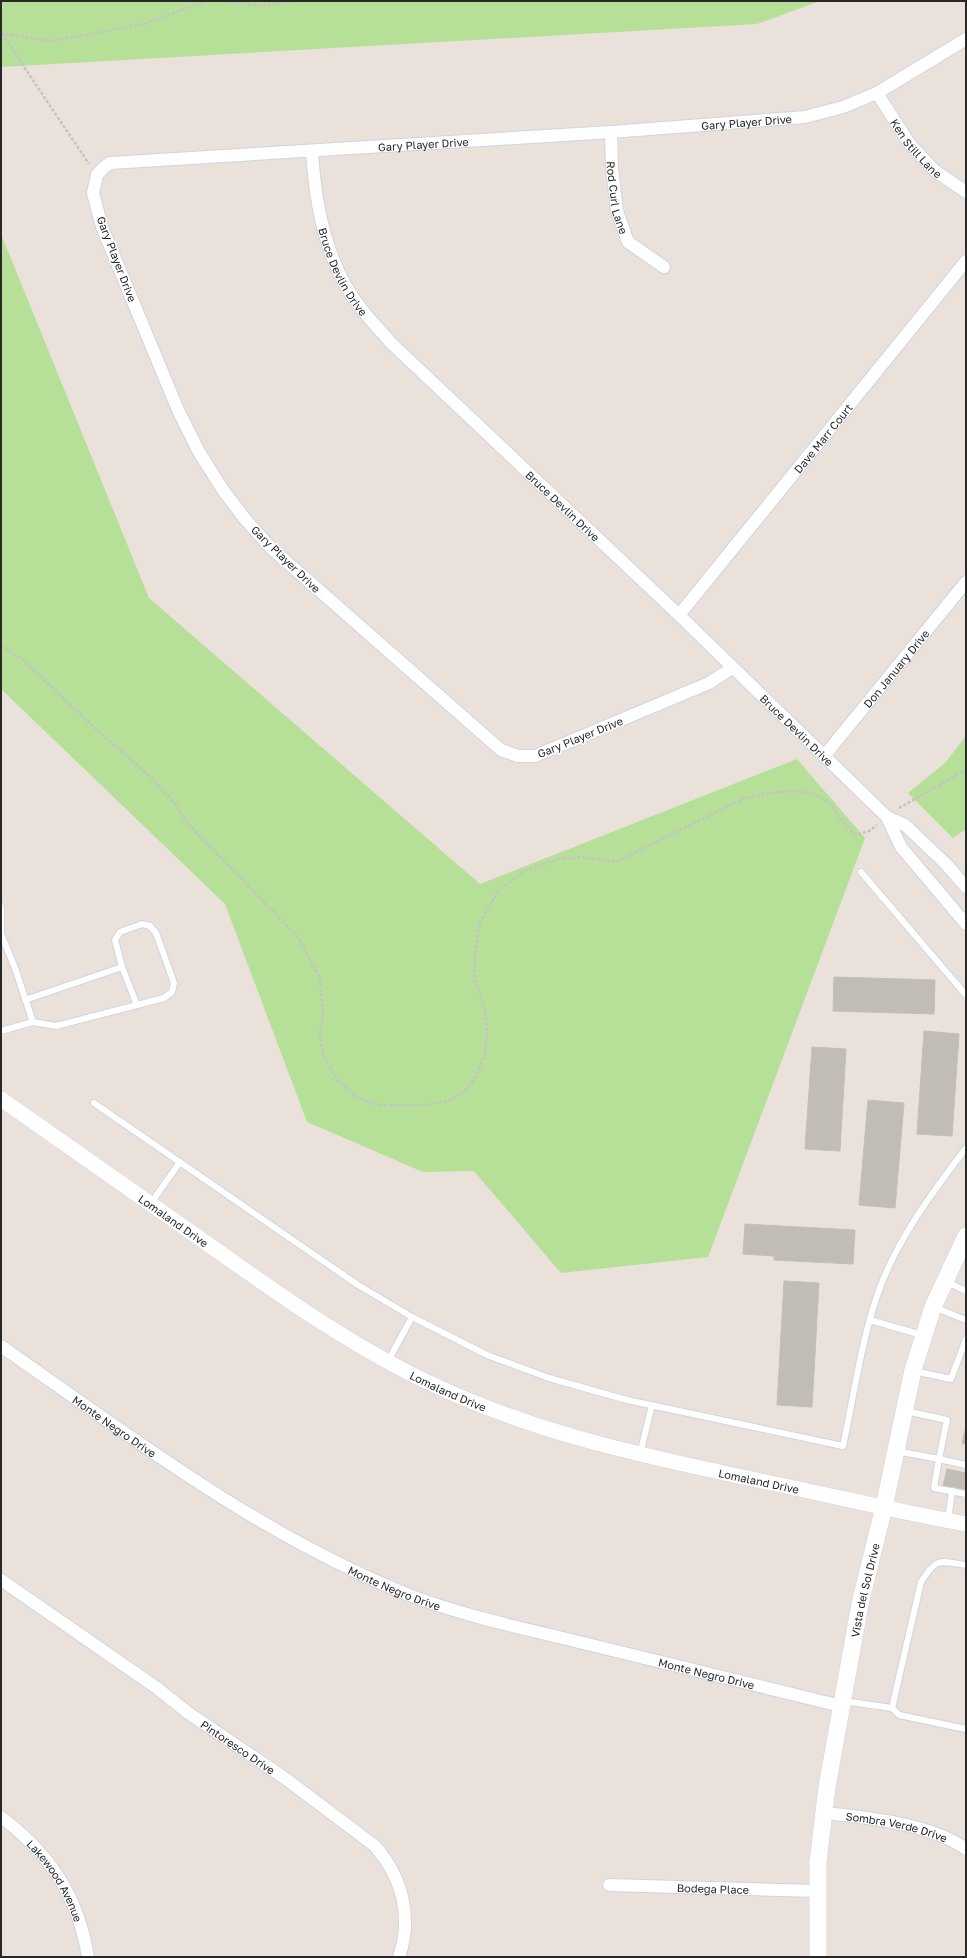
<svg xmlns="http://www.w3.org/2000/svg" width="967" height="1958" font-family="'Golos Text',sans-serif">
<rect width="100%" height="100%" fill="#eae2da"/>
<g fill="#b6df98">
<path d="M 1,1 L 820,1 L 757,24 L 1,67 Z"/>
<path d="M 1,234 L 149,598 L 480,884 L 797,759 L 865,838 L 708,1257 L 561,1273 L 474,1171 L 423,1172 L 307,1122 L 225,904 L 1,689 Z"/>
<path d="M 966,736 L 966,829 L 953,838 L 908,793 L 945,763 Z"/>
</g>
<g fill="#c2bcb7" stroke="#c5beb4">
<path d="M 834,977 L 935,980 L 934,1014 L 833,1011 Z"/>
<path d="M 924,1031 L 959,1034 L 952,1136 L 917,1134 Z"/>
<path d="M 812,1047 L 846,1049 L 840,1151 L 805,1149 Z"/>
<path d="M 868,1100 L 904,1103 L 895,1208 L 859,1205 Z"/>
<path d="M 745,1224 L 855,1230 L 853,1264 L 774,1260 L 774,1256 L 743,1254 Z"/>
<path d="M 784,1281 L 819,1283 L 812,1407 L 777,1405 Z"/>
<path d="M 966,1426 L 966,1444 L 962,1443 Z"/>
<path d="M 947,1469 L 966,1473 L 966,1491 L 943,1486 Z"/>
</g>
<g fill="none" stroke-linecap="round" stroke-linejoin="round">
<defs>
<g id="service">
<path d="M 861,872 L 966,995"/>
<path d="M 1,907 L 1,934 L 15,968 L 33,1022 L 1,1031"/>
<path d="M 122,967 L 137,1005"/>
<path d="M 25,1000 L 122,967 L 115,940 L 120,932 L 142,924 L 150,926 L 156,933 L 174,983 L 172,992 L 164,998 L 56,1026 L 33,1022"/>
<path d="M 94,1103 L 358,1285 L 412,1317 L 487,1355 L 549,1378 L 627,1400 L 843,1446 C 854,1395 861,1342 878,1293 C 896,1241 933,1191 966,1148"/>
<path d="M 151,1203 L 180,1162"/>
<path d="M 945,1281 L 966,1291"/>
<path d="M 934,1307 L 966,1320"/>
<path d="M 870,1320 L 922,1335"/>
<path d="M 388,1361 L 412,1317"/>
<path d="M 914,1371 L 951,1379 L 966,1339"/>
<path d="M 896,1451 L 939,1459 L 947,1420 L 906,1411"/>
<path d="M 640,1454 L 652,1405"/>
<path d="M 966,1465 L 939,1459 L 934,1488 L 966,1494"/>
<path d="M 948,1521 L 952,1491"/>
<path d="M 843,1701 L 892,1708 L 921,1582 C 937,1557 938,1561 966,1565"/>
<path d="M 892,1708 L 899,1715 L 966,1729"/>
</g>
<g id="minor">
<path id="s1" d="M 877,93 L 909,143 L 934,170 L 966,192"/>
<path id="s2" d="M 611,132 L 612,168 L 617,211 L 628,242 L 664,267"/>
<path id="s3" d="M 312,151 C 315,203 326,264 360,307 C 369,319 380,330 390,342 L 679,615 L 887,817 L 901,847 L 966,924"/>
<path id="s4" d="M 679,615 L 966,261"/>
<path id="s5" d="M 732,668 L 709,683 L 535,756 L 518,756 L 501,750 L 271,548 L 245,519 L 223,490 L 199,452 L 178,410 L 102,227 L 93,193 L 97,175 L 103,168 L 110,163 L 611,132 L 805,117 L 843,107 L 877,93 L 966,39"/>
<path id="s6" d="M 825,755 L 966,582"/>
<path d="M 887,817 L 905,825 L 946,864 L 966,887"/>
<path id="s7" d="M 1,1346 C 132,1438 260,1535 409,1595 C 464,1616 522,1628 579,1642 C 666,1663 753,1684 841,1706"/>
<path id="s8" d="M 1,1580 L 157,1688 L 187,1712 L 286,1779 L 375,1846 C 402,1877 413,1917 399,1957"/>
<path id="s9" d="M 824,1813 C 865,1817 932,1824 966,1849"/>
<path id="s10" d="M 1,1817 C 50,1854 78,1896 88,1957"/>
<path id="s11" d="M 609,1885 L 817,1891"/>
</g>
<g id="tertiary">
<path id="s12" d="M 1,1099 C 71,1148 142,1198 212,1247 C 284,1298 356,1349 436,1386 C 541,1435 653,1458 766,1482 C 833,1496 899,1512 966,1524"/>
</g>
<g id="secondary">
<path id="s13" d="M 818,1957 L 818,1862 L 827,1787 L 860,1604 L 884,1507 L 913,1370 L 933,1307 L 966,1236"/>
</g>
</defs>
<use href="#service" stroke="#cfd4e1" stroke-width="8"/>
<use href="#minor" stroke="#cfd4e1" stroke-width="14"/>
<use href="#tertiary" stroke="#cfd4e1" stroke-width="16"/>
<use href="#secondary" stroke="#cfd4e1" stroke-width="18"/>
<g stroke="#c3c3c3" stroke-width="2.5" stroke-dasharray="3 2" stroke-linecap="butt">
<path d="M 228,1 C 251,6 270,6 292,1"/>
<path d="M 1,33 L 48,41 L 76,37 L 147,23 L 205,1"/>
<path d="M 2,34 L 89,164"/>
<path d="M 1,645 L 23,660 L 98,731 L 153,779 L 175,804 L 190,826 L 297,936 L 320,978 L 323,1015 L 320,1033 L 323,1055 L 338,1081 L 355,1096 L 378,1105 L 425,1105 L 449,1101 L 466,1090 L 475,1078 L 484,1057 L 487,1033 L 485,1009 L 474,976 L 475,955 L 480,922 L 499,890 L 524,871 L 558,859 L 580,857 L 616,862 L 745,798 C 769,792 808,785 828,802 C 833,806 836,812 839,817 C 844,823 850,829 855,835 L 869,831 L 877,825"/>
<path d="M 899,808 L 966,770"/>
</g>
<use href="#service" stroke="#fff" stroke-width="6"/>
<use href="#minor" stroke="#fff" stroke-width="12"/>
<use href="#tertiary" stroke="#fff" stroke-width="15"/>
<use href="#secondary" stroke="#fff" stroke-width="17"/>
</g>
<g text-anchor="middle" dominant-baseline="central" stroke-width="3.5" stroke-linejoin="round" paint-order="stroke">
<g font-size="11" fill="#282828" stroke="#fff">
<text stroke="none"><textPath href="#s5" startOffset="1632">Gary Player Drive</textPath></text>
<text stroke="none"><textPath href="#s5" startOffset="1308">Gary Player Drive</textPath></text>
<text stroke="none"><textPath href="#s1" startOffset="68">Ken Still Lane</textPath></text>
<text stroke="none"><textPath href="#s2" startOffset="66">Rod Curl Lane</textPath></text>
<text transform="translate(117 259) rotate(69)">Gary Player Drive</text>
<text stroke="none"><textPath href="#s3" startOffset="126">Bruce Devlin Drive</textPath></text>
<text stroke="none"><textPath href="#s4" startOffset="228">Dave Marr Court</textPath></text>
<text stroke="none"><textPath href="#s3" startOffset="450">Bruce Devlin Drive</textPath></text>
<text transform="translate(286 559) rotate(44)">Gary Player Drive</text>
<text stroke="none"><textPath href="#s6" startOffset="112">Don January Drive</textPath></text>
<text stroke="none"><textPath href="#s3" startOffset="774">Bruce Devlin Drive</textPath></text>
<text transform="translate(580 737) rotate(-22)">Gary Player Drive</text>
<text stroke="none"><textPath href="#s12" startOffset="211">Lomaland Drive</textPath></text>
<text stroke="none"><textPath href="#s12" startOffset="535">Lomaland Drive</textPath></text>
<text stroke="none"><textPath href="#s7" startOffset="139">Monte Negro Drive</textPath></text>
<text stroke="none"><textPath href="#s12" startOffset="859">Lomaland Drive</textPath></text>
<text stroke="none"><textPath href="#s7" startOffset="463">Monte Negro Drive</textPath></text>
<text stroke="none"><textPath href="#s13" startOffset="371">Vista del Sol Drive</textPath></text>
<text stroke="none"><textPath href="#s7" startOffset="787">Monte Negro Drive</textPath></text>
<text stroke="none"><textPath href="#s8" startOffset="290">Pintoresco Drive</textPath></text>
<text stroke="none"><textPath href="#s9" startOffset="74">Sombra Verde Drive</textPath></text>
<text stroke="none"><textPath href="#s10" startOffset="85">Lakewood Avenue</textPath></text>
<text stroke="none"><textPath href="#s11" startOffset="104">Bodega Place</textPath></text>
</g>
</g>
<rect width="967" height="1958" fill="none" stroke="#282828" stroke-width="4"/>
</svg>
